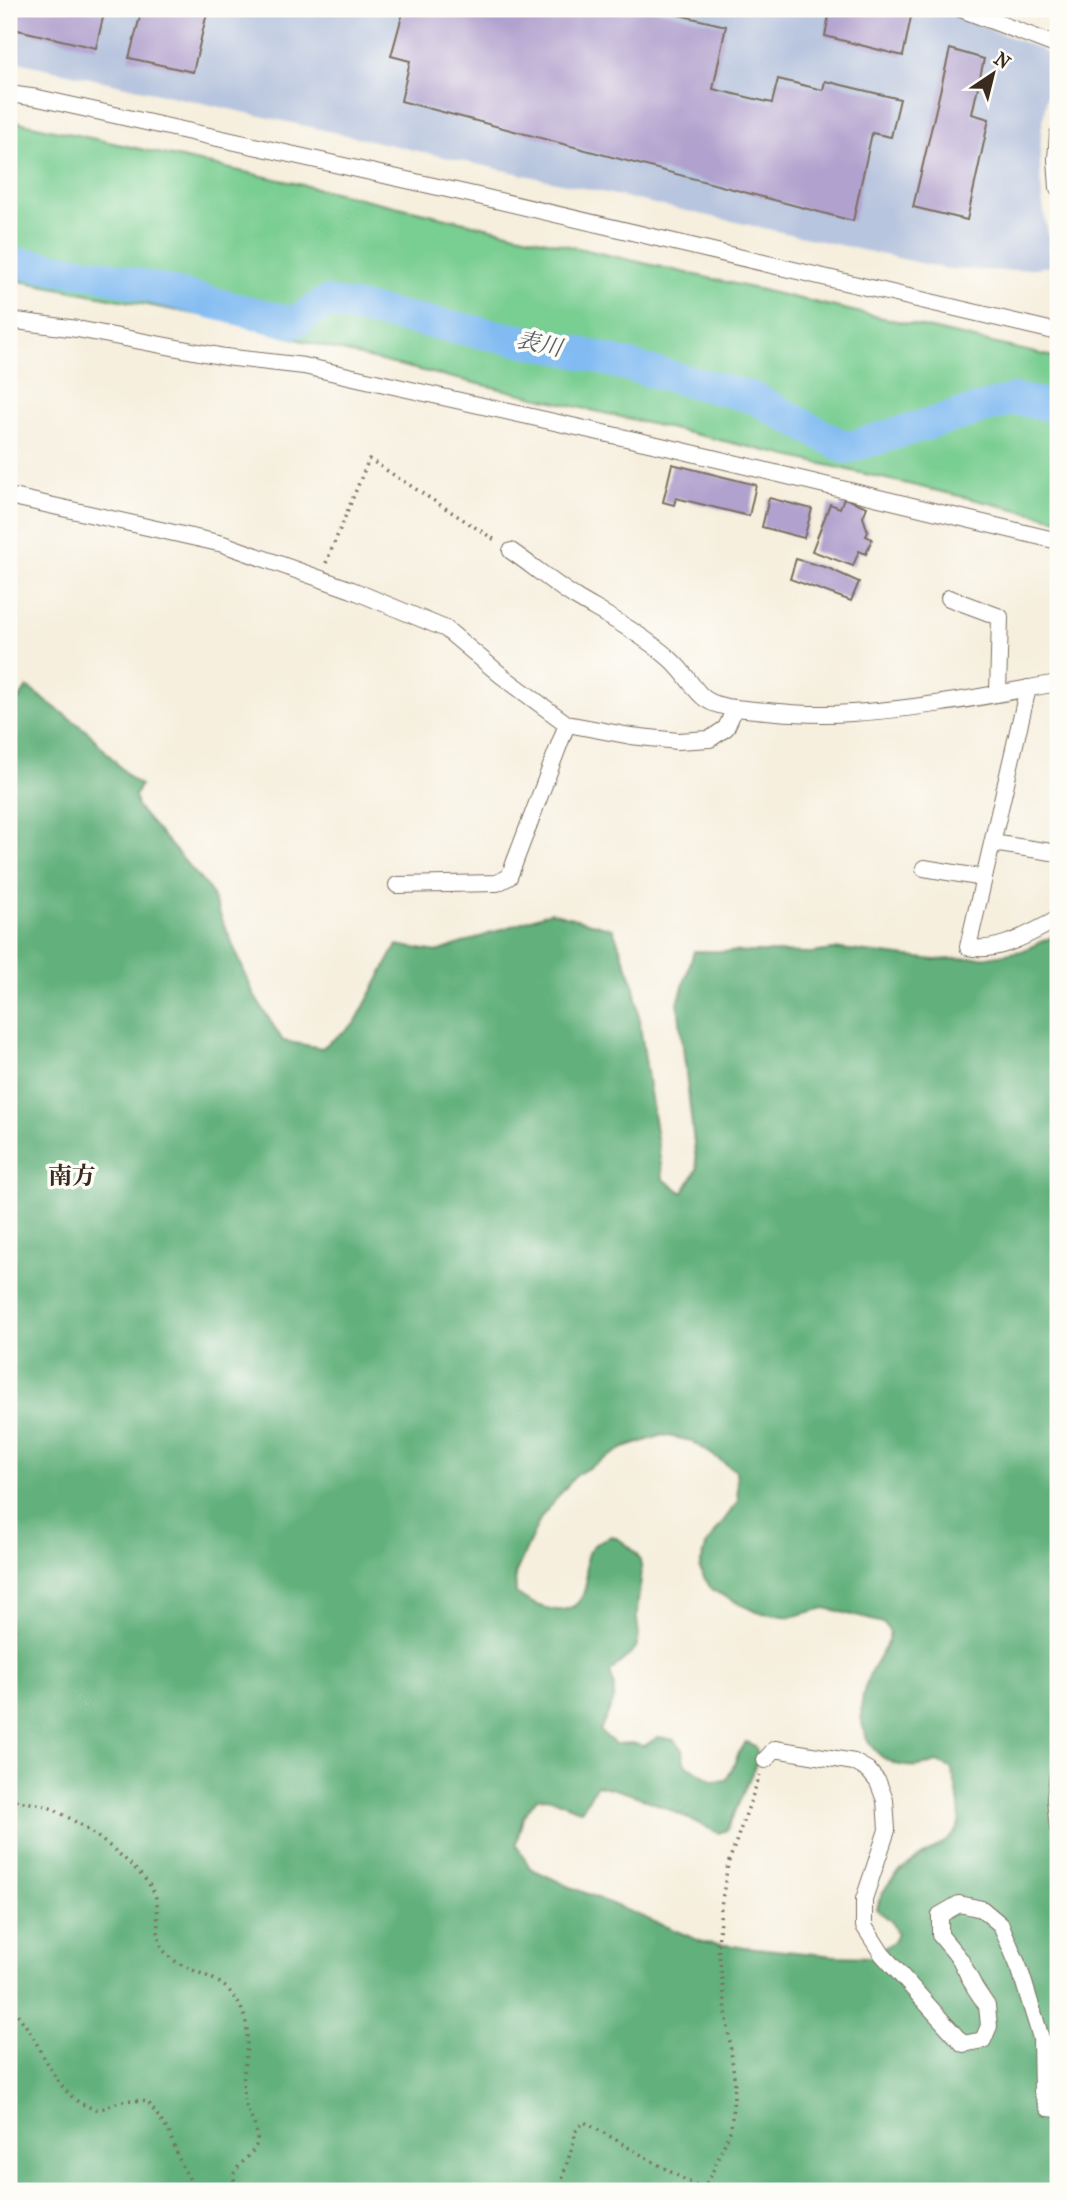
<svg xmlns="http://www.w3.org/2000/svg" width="1067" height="2200" font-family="'IM FELL French Canon','Noto Serif JP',serif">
<rect width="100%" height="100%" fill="#fdfcf7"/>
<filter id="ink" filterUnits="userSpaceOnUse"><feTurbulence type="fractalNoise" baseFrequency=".0143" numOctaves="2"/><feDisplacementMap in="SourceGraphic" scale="14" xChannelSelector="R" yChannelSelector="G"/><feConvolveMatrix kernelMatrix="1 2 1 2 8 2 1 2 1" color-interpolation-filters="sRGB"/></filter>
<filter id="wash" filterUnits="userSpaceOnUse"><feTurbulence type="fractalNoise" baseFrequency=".00686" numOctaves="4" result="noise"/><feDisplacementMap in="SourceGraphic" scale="28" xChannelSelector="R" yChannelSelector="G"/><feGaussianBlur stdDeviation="1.57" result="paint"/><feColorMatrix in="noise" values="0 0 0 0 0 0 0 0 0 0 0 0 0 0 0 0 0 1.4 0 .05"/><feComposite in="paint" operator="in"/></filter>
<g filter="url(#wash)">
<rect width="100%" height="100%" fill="#f6efde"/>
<path fill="#b8c5de" d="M 9,9 L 940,9 L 1042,50 L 1050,56 L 1052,65 L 1041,133 L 1040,165 L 1042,198 L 1053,266 L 1005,271 L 947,269 L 9,60 Z"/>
<path fill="#79ce92" stroke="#5a7c58" stroke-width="2" d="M 9,120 L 285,181 L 1058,358 L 1058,519 L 372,359 L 216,318 L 9,279 Z"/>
<path fill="#62b17c" stroke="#4e6e4d" stroke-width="2" fill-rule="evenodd" d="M 27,687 L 87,731 L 130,778 L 140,785 L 135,796 L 137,807 L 209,889 L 254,995 L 283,1041 L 322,1048 L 355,1023 L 397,945 L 437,952 L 551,912 L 613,929 L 634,985 L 663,1179 L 683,1193 L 697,1169 L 678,1003 L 694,951 L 811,953 L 841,949 L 935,960 L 988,957 L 1022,951 L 1058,934 L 1058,2191 L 9,2191 L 9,696 L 18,700 ZM 663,1435 L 692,1441 L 736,1471 L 738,1501 L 707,1544 L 699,1569 L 712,1590 L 756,1612 L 790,1617 L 825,1608 L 883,1623 L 890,1632 C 887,1651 873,1663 867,1681 C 858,1707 858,1737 881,1756 C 898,1770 918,1768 937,1762 L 951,1768 C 955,1780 963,1815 958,1826 C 953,1839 941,1844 930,1851 C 906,1864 882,1882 877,1909 L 891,1921 L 897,1933 L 893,1942 L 870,1957 L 835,1956 L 705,1943 L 566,1885 L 530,1868 L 516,1844 L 523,1817 L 537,1798 C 557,1797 562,1805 581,1810 C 589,1802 590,1793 597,1785 C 639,1793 680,1814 718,1833 L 727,1830 L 759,1757 L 755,1746 L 746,1742 C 736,1753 735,1767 726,1780 L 713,1781 L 684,1763 L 682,1750 L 675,1740 L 658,1737 L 644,1746 L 632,1743 L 615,1744 L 600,1731 C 609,1710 620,1696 610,1673 C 617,1662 630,1658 636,1647 C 642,1636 636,1625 637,1614 C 638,1575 656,1558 612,1536 C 601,1540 590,1545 587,1556 C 584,1565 588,1576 586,1584 C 579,1625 538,1609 516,1593 L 515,1574 L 541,1517 L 576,1475 L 624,1448 Z"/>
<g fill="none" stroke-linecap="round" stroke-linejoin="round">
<path stroke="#81bbf2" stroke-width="32" d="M 9,262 L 97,274 L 294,323 L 326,302 L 564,349 L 754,398 L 846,448 L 1014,399 L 1058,407"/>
</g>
<g id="blocks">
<g fill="#b1a1ce">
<path d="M 9,9 L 105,9 L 96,48 L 9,28 Z"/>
<path d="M 142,9 L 208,9 L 193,72 L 129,58 Z"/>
<path d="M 404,9 L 653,9 L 726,26 L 713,89 L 772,103 L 778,79 L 823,90 L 825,81 L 900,99 L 891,137 L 872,133 L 853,221 L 401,101 L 410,61 L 391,56 Z"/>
<path d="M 830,9 L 899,9 L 912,12 L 903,56 L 825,36 Z"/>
<path d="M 950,49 L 984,59 L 972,114 L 989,119 L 967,220 L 913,207 Z"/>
<path d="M 672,464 L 756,485 L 749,516 L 676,498 L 674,505 L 663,502 Z"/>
<path d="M 769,498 L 812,509 L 804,538 L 762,527 Z"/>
<path d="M 844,498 L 867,507 L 863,517 L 868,532 L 866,536 L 872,539 L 866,554 L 859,551 L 853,566 L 812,551 L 830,504 L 840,508 Z"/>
<path d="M 796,559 L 828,568 L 859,582 L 851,601 L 790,579 Z"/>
</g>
</g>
</g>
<g filter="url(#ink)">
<use href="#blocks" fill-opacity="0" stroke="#7c6f61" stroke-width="2"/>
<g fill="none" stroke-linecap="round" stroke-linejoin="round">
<defs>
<g id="street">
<path d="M 961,9 L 1058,46"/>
<path d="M 9,94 L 38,98 L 474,195 L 1058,332"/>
<path d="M 1058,134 L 1056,159 L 1058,188"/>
<path d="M 9,320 L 77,329 L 225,357 L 304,366 L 675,449 L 1058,541"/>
<path d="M 9,496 L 223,544 L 352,590 L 446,629 L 502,676 L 567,724 L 631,736 L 678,741 L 710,739 L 726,728 L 735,708 C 774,712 813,716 852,713 C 921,709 990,695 1058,683"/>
<path d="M 511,551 C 533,566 554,584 577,598 C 609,617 642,634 670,659 C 698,684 693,704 735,708"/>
<path d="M 949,598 L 1000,617 L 998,693"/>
<path d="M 1028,688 L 968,947 C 998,954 1032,932 1058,919"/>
<path d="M 992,843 L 1058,853"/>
<path d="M 924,868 L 984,878"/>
<path d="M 397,885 L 497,883 L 509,877 L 567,724"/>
<path d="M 765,1760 L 775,1749 L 854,1762 L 868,1770 L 878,1782 L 885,1800 L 887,1830 L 864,1899 L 864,1926 L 882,1954 L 963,2044 L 983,2040 L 989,2026 L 987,2006 L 975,1988 L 960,1959 L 940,1935 L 940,1915 L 959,1904 L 982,1909 L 1001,1925 L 1020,1970 L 1041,2038 L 1042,2092 L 1048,2108 L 1058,2109"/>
<path d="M 1058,1773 L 1055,1798 L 1058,1828"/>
</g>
</defs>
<use href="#street" stroke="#7c6f61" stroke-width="18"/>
<g stroke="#7c6f61" stroke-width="3.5" stroke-dasharray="2 5" stroke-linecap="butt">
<path d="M 326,563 L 369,459 L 498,542"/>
<path d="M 9,1798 C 21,1803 33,1802 45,1806 C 71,1814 146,1869 155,1895 C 161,1912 153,1937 165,1952 C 181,1972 215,1972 232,1994 C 262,2031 237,2062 245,2102 C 248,2116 259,2127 257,2142 C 256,2152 239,2163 233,2175 L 237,2191"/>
<path d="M 9,2003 C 15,2012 22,2020 28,2029 C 46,2056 60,2102 96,2109 C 104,2110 109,2105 116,2103 C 127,2099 137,2100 148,2102 L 169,2132 L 181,2164 L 196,2191"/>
<path d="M 558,2191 L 575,2138 L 574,2133 L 584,2122 C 623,2143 661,2168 701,2188 L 709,2180 L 731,2129 L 735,2084 L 718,1946 L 721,1906 L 728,1864 L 760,1775"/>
</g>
<use href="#street" stroke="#fff" stroke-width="16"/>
</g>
</g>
<g text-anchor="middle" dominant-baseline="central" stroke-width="7" stroke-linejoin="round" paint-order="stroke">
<g font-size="23" font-style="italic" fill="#545d68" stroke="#fdfcf7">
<text transform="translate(539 344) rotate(12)">表川</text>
</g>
<g font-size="24" font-weight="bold" fill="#3b2a1e" stroke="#fdfcf7">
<text x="72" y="1176">南方</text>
</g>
</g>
<rect width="1067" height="2200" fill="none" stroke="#fdfcf7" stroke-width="35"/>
<g transform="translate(993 74) rotate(35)" stroke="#fdfcf7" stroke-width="5" paint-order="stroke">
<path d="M0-5L12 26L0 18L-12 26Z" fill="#3b2a1e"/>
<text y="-10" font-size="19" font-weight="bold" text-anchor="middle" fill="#3b2a1e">N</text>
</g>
</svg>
